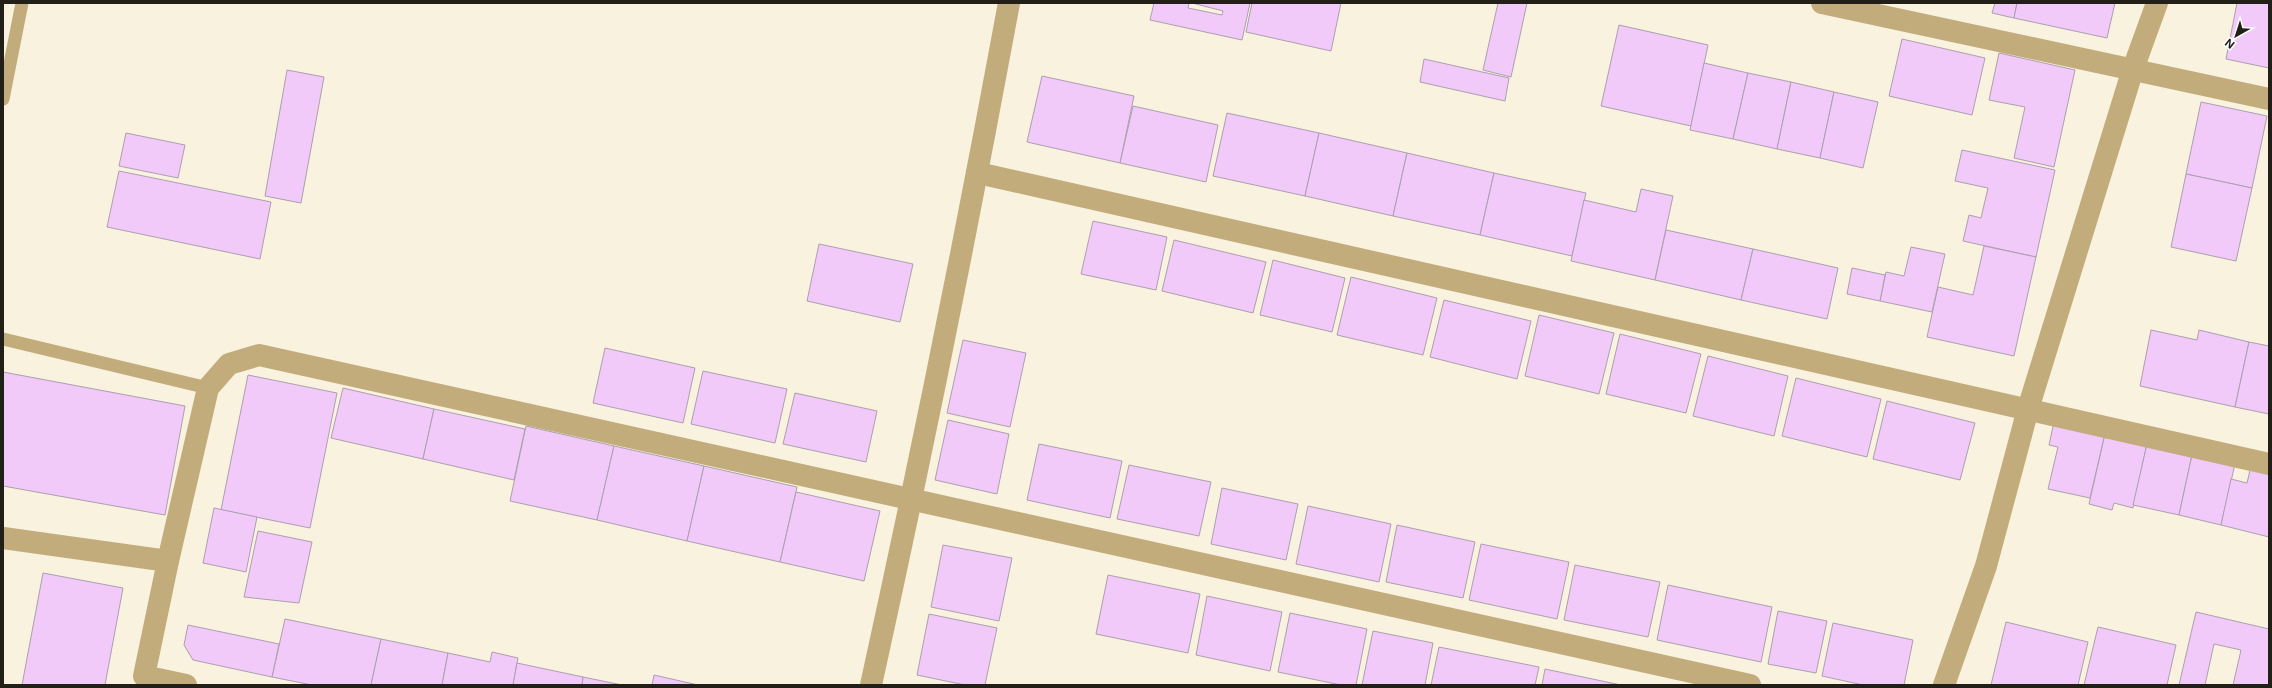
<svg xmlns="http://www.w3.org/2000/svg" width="2272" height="688" font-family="Inter,sans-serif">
<rect width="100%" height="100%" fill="#f8f2de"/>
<g fill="#f1cafa" stroke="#ac9faf">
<path d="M 1154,3 L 1189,3 L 1188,8 L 1222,15 L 1223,11 L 1192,3 L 1250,3 L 1242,40 L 1150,20 Z"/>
<path d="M 1252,3 L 1341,3 L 1331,51 L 1246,32 Z"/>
<path d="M 1498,3 L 1527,3 L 1511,77 L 1483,70 Z"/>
<path d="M 1995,3 L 2017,3 L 2014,18 L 1992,13 Z"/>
<path d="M 2017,3 L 2115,3 L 2107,38 L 2014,18 Z"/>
<path d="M 2237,3 L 2269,3 L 2269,68 L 2226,59 Z"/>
<path d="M 1619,25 L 1708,45 L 1691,126 L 1601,106 Z"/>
<path d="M 1902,39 L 1985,58 L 1972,115 L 1889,96 Z"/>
<path d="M 1999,53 L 2075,70 L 2054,167 L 2014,158 L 2025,107 L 1989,100 Z"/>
<path d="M 1424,59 L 1509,78 L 1505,101 L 1420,82 Z"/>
<path d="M 1704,63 L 1748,73 L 1733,139 L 1690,130 Z"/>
<path d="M 287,70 L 324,77 L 301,203 L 265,196 Z"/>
<path d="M 1748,73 L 1791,82 L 1777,149 L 1733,139 Z"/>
<path d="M 1042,76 L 1134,96 L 1120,163 L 1027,142 Z"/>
<path d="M 1791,82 L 1834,92 L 1820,158 L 1777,149 Z"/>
<path d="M 1834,92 L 1878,102 L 1863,168 L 1820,158 Z"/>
<path d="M 2201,102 L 2267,116 L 2252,188 L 2186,174 Z"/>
<path d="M 1133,106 L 1218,125 L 1206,182 L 1120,163 Z"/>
<path d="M 1227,113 L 1319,133 L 1305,196 L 1213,176 Z"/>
<path d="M 126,133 L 185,145 L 178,178 L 119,166 Z"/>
<path d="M 1319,133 L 1407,153 L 1393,216 L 1305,196 Z"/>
<path d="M 1962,150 L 2055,170 L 2036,257 L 1963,241 L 1969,215 L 1981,218 L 1988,188 L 1955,181 Z"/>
<path d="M 1407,153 L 1494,173 L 1480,235 L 1393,216 Z"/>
<path d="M 119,171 L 271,202 L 260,259 L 107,227 Z"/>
<path d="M 1494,173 L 1586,193 L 1572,256 L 1480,235 Z"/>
<path d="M 2186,174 L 2252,188 L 2236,261 L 2171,247 Z"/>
<path d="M 1641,189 L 1673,196 L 1655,280 L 1571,261 L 1584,200 L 1636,212 Z"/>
<path d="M 1093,221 L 1167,237 L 1156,290 L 1081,274 Z"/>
<path d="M 1666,230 L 1753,249 L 1741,300 L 1655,280 Z"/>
<path d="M 1174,240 L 1266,262 L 1253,313 L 1162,291 Z"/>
<path d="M 819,244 L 913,264 L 900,322 L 807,301 Z"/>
<path d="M 1984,246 L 2036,257 L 2014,356 L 1927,337 L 1938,287 L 1973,295 Z"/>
<path d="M 1911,247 L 1945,254 L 1932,312 L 1880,301 L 1886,272 L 1904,276 Z"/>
<path d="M 1753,249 L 1838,268 L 1827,319 L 1741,300 Z"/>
<path d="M 1273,260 L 1345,278 L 1332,332 L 1260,315 Z"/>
<path d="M 1852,268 L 1885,275 L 1880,301 L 1847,294 Z"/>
<path d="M 1351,277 L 1437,298 L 1423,355 L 1337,335 Z"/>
<path d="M 1444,300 L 1531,321 L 1517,379 L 1430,357 Z"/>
<path d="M 1539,315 L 1614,333 L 1599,394 L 1525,376 Z"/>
<path d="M 2151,330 L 2197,340 L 2199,330 L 2249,342 L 2235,407 L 2140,386 Z"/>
<path d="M 1620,334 L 1701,354 L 1686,413 L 1606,394 Z"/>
<path d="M 963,340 L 1026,353 L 1010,427 L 947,413 Z"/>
<path d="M 2249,342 L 2269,346 L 2269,414 L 2235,407 Z"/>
<path d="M 605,348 L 695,368 L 683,423 L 593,403 Z"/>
<path d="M 1708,356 L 1788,376 L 1774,436 L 1693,416 Z"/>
<path d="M 703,371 L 787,389 L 775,443 L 691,424 Z"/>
<path d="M 3,372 L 185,406 L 165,515 L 3,486 Z"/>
<path d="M 248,375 L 337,393 L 310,528 L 221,510 Z"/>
<path d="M 1796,378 L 1881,399 L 1867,457 L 1782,436 Z"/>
<path d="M 343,388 L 434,409 L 423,459 L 331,438 Z"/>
<path d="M 795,393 L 877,411 L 866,462 L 783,444 Z"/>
<path d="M 1887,401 L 1975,423 L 1960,480 L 1873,459 Z"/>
<path d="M 434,409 L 525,429 L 514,480 L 423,459 Z"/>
<path d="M 948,420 L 1009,434 L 997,494 L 935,480 Z"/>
<path d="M 2054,422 L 2105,434 L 2090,498 L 2048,489 L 2058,447 L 2049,445 Z"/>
<path d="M 526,426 L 614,446 L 597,520 L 510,501 Z"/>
<path d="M 2105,434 L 2147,444 L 2133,508 L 2114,503 L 2112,510 L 2089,504 Z"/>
<path d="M 1039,444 L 1122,461 L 1110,518 L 1027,500 Z"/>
<path d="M 2147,444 L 2192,455 L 2179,515 L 2133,505 Z"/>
<path d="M 614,446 L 704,466 L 687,541 L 597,520 Z"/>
<path d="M 2192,455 L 2235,464 L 2221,525 L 2179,515 Z"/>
<path d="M 1129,465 L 1211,482 L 1199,536 L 1117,519 Z"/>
<path d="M 704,466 L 797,487 L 780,562 L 687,541 Z"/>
<path d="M 2251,466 L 2269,470 L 2269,537 L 2221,525 L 2231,479 L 2247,483 Z"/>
<path d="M 1222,488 L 1298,504 L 1286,560 L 1211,544 Z"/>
<path d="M 796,492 L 880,511 L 864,581 L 780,562 Z"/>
<path d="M 1308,506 L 1391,524 L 1379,582 L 1296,564 Z"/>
<path d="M 214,508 L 257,517 L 246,572 L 203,563 Z"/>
<path d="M 1397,525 L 1475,542 L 1463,598 L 1386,582 Z"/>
<path d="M 258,531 L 312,542 L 299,603 L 244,597 Z"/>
<path d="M 1481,544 L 1569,562 L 1557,619 L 1469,600 Z"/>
<path d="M 943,545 L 1012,558 L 999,621 L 931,607 Z"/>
<path d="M 1575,565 L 1660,582 L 1648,637 L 1564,620 Z"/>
<path d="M 43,573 L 123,588 L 105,685 L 22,685 Z"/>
<path d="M 1108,575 L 1200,594 L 1188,653 L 1096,634 Z"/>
<path d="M 1668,585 L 1772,607 L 1761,662 L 1657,640 Z"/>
<path d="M 1207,596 L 1282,612 L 1270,671 L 1196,655 Z"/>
<path d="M 1778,611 L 1827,621 L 1816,673 L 1768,664 Z"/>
<path d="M 2196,612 L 2269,629 L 2269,685 L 2233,685 L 2241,650 L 2214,644 L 2205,685 L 2179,685 Z"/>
<path d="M 1290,613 L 1367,629 L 1356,685 L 1341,685 L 1278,672 Z"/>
<path d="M 929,614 L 997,628 L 985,685 L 965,685 L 917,675 Z"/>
<path d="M 285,619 L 381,639 L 371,685 L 312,685 L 272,677 Z"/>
<path d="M 2006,622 L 2088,642 L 2078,685 L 1991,685 Z"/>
<path d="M 1833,623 L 1913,640 L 1904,685 L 1863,685 L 1822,676 Z"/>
<path d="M 188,625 L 279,644 L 272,677 L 193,660 L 184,645 Z"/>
<path d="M 2098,627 L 2176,645 L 2167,685 L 2084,685 Z"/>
<path d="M 1373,631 L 1433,643 L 1425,685 L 1362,685 Z"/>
<path d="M 381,639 L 448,653 L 442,685 L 371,685 Z"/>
<path d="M 1439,647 L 1539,667 L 1535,685 L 1431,685 Z"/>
<path d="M 492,652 L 518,658 L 513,685 L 442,685 L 448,653 L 490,662 Z"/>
<path d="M 517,663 L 583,677 L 582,685 L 513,685 Z"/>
<path d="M 1545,669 L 1621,685 L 1542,685 Z"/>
<path d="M 654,675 L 698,685 L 652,685 Z"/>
<path d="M 583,677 L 622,685 L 582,685 Z"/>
</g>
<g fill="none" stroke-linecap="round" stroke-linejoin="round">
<g stroke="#c3ac7b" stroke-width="13">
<path d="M 3,99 L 22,3"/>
<path d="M 3,339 L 208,388"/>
</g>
<g stroke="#c3ac7b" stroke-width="22">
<path d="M 1822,3 L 2269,99"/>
<path d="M 978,173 L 2269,464"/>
<path d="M 3,538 L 168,561 L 144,676 L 186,685"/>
<path d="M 168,561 L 208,388 L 229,364 L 259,355 L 1750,685"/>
<path d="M 871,685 C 921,458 967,231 1009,3"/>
<path d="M 1944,685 L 1986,566 L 2028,409 L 2133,69 L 2157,3"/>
</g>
</g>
<rect width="2272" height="688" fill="none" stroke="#211f18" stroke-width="8"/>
<g transform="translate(2236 36) rotate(219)" stroke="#ffffff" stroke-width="3" paint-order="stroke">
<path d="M0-3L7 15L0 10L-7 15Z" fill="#211f18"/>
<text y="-6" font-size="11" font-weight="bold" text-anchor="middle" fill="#211f18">N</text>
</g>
</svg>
